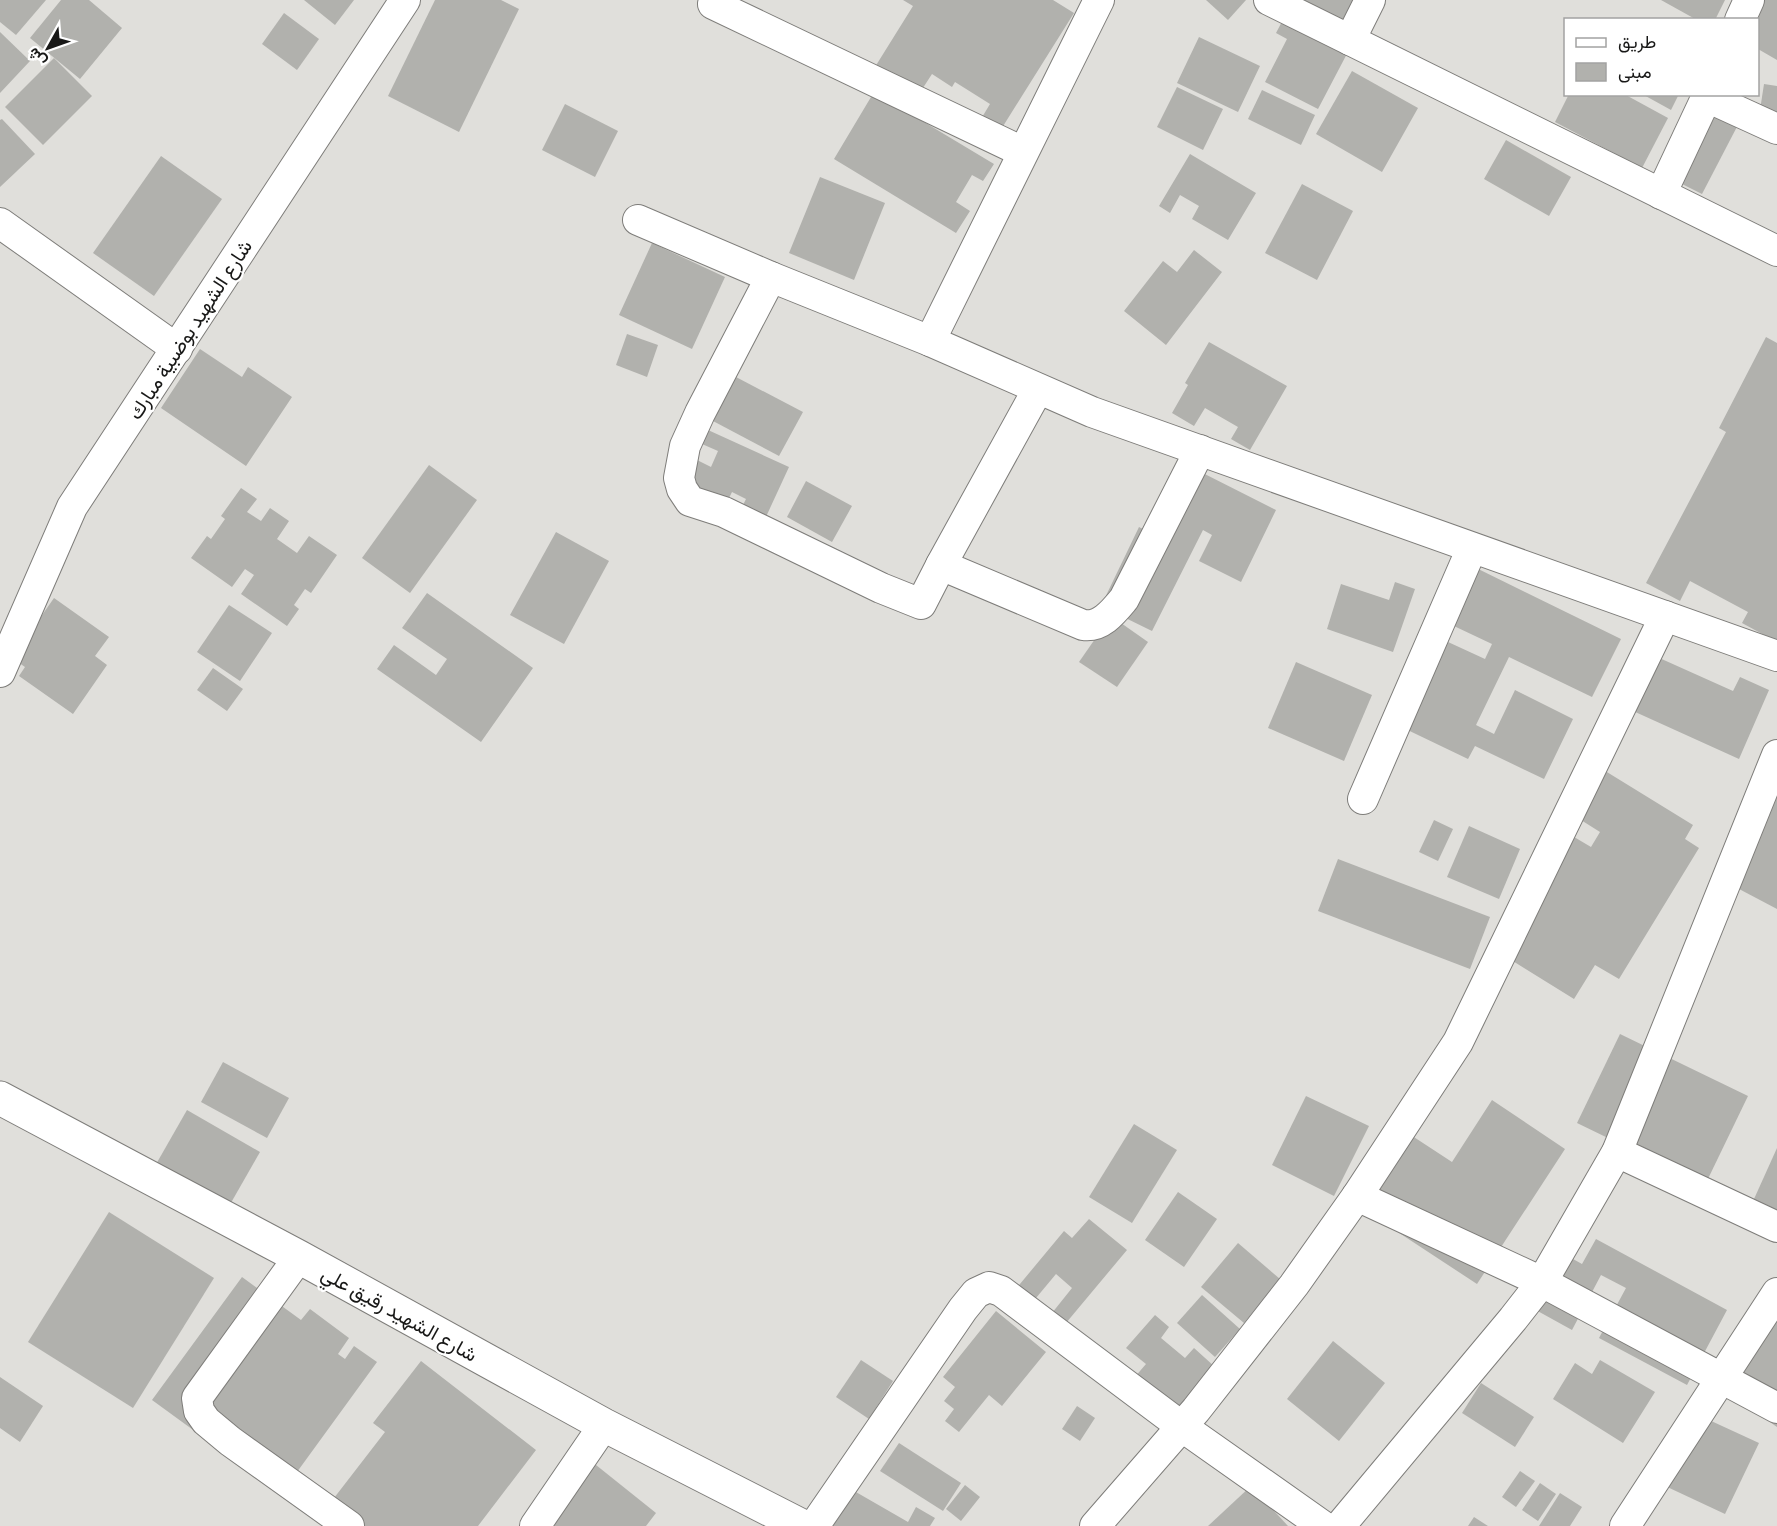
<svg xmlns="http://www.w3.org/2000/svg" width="1777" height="1526" font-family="Barlow,Vazirmatn,sans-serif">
<rect width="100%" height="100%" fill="#e0dfdb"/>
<g fill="#b1b1ad">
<path d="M 0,0 L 46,0 L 16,35 L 0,22 Z"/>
<path d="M 61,0 L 89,0 L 122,28 L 80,79 L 30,38 Z"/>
<path d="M 304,0 L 354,0 L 335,25 Z"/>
<path d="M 435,0 L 501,0 L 519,9 L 459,132 L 388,96 Z"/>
<path d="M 903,0 L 1053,0 L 1074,13 L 1000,131 L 981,119 L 990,104 L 955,82 L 952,87 L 932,74 L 919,94 L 875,67 L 913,6 Z"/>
<path d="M 1206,0 L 1246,0 L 1228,20 Z"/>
<path d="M 1293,0 L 1356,0 L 1343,26 Z"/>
<path d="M 1661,0 L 1725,0 L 1715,20 L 1697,20 Z"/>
<path d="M 1743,0 L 1777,0 L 1777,60 L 1758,49 L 1758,20 L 1733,20 Z"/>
<path d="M 284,13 L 319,39 L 297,70 L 262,44 Z"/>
<path d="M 1286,14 L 1350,48 L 1318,109 L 1265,82 L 1287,39 L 1276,33 Z"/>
<path d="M 0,32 L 30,61 L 0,93 Z"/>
<path d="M 1199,37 L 1260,66 L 1238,112 L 1177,83 Z"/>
<path d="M 54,58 L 92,96 L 43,145 L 5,107 Z"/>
<path d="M 1352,71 L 1418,108 L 1382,172 L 1316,134 Z"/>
<path d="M 1764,84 L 1777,86 L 1777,113 L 1760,110 Z"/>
<path d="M 1177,87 L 1223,109 L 1203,150 L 1157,127 Z"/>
<path d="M 1262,90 L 1315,115 L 1301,145 L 1248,119 Z"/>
<path d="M 874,92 L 994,164 L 983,181 L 972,175 L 956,202 L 970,211 L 956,233 L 834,159 Z"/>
<path d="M 1569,94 L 1624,94 L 1668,118 L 1642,168 L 1555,122 Z"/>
<path d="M 1642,94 L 1674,94 L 1678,96 L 1671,110 Z"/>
<path d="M 1699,99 L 1740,121 L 1702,194 L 1660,173 Z"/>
<path d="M 565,104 L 618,131 L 595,177 L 542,150 Z"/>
<path d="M 2,119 L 35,154 L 0,187 L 0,120 Z"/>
<path d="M 1506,140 L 1571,177 L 1549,216 L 1484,179 Z"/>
<path d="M 1190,154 L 1256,193 L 1228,240 L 1192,219 L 1199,206 L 1180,195 L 1170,213 L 1159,206 Z"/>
<path d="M 161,156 L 222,199 L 154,296 L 93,253 Z"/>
<path d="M 820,177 L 885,203 L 854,280 L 789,253 Z"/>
<path d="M 1302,184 L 1353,211 L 1317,280 L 1265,253 Z"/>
<path d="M 652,243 L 725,277 L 692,349 L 619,315 Z"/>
<path d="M 1194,250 L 1222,272 L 1166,345 L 1124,311 L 1163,261 L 1177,272 Z"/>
<path d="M 627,334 L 658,345 L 647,377 L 616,365 Z"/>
<path d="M 1766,337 L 1777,343 L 1777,642 L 1742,623 L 1748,612 L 1690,581 L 1680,601 L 1646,583 L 1726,432 L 1719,428 Z"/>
<path d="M 1209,342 L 1287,386 L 1250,450 L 1231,439 L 1238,427 L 1205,408 L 1194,426 L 1172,413 L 1188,385 L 1185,383 Z"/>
<path d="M 200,349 L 242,377 L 248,367 L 292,397 L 246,466 L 161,408 Z"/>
<path d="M 736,377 L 803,412 L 779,456 L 713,421 Z"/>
<path d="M 708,430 L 789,467 L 765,519 L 741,509 L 746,499 L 732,492 L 727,502 L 684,482 L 695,459 L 711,467 L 718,451 L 702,444 Z"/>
<path d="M 1179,461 L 1276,510 L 1241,582 L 1199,561 L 1212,535 L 1203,530 L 1152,631 L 1101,606 L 1139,527 L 1145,530 Z"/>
<path d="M 429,465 L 477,500 L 410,593 L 362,558 Z"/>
<path d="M 806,481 L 852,506 L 832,542 L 787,517 Z"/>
<path d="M 241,488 L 257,499 L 247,512 L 261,521 L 270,508 L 289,521 L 277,539 L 297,553 L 309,536 L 337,555 L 311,593 L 305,589 L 294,605 L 299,609 L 287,626 L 241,594 L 254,575 L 245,569 L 232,587 L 191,558 L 207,536 L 211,539 L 225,519 L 221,516 Z"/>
<path d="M 556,532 L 609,561 L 564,644 L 510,615 Z"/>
<path d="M 1464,562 L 1621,639 L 1592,697 L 1509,657 L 1476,725 L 1494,734 L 1515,690 L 1573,719 L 1544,779 L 1475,746 L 1468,759 L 1393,723 L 1435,636 L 1485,659 L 1492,644 L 1437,618 Z"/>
<path d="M 1395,582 L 1415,589 L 1393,652 L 1327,629 L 1341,584 L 1389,600 Z"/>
<path d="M 427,593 L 533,668 L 481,742 L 377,669 L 394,645 L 436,675 L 447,659 L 402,628 Z"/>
<path d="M 54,598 L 109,637 L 95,656 L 107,665 L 73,714 L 19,676 L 25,667 L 12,658 Z"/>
<path d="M 229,605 L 272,633 L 240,681 L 197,652 Z"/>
<path d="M 1111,616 L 1148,642 L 1117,687 L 1079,662 Z"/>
<path d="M 1646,652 L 1733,691 L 1740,677 L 1769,690 L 1739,759 L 1622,706 Z"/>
<path d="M 1296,662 L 1372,695 L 1344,761 L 1268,728 Z"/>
<path d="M 213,668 L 243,689 L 227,711 L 197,690 Z"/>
<path d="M 1602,769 L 1693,825 L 1685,839 L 1699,848 L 1619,979 L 1595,965 L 1574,999 L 1492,948 L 1564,831 L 1591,847 L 1600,832 L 1573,815 Z"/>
<path d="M 1777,774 L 1777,909 L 1722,880 Z"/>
<path d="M 1434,820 L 1453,829 L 1438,861 L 1419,852 Z"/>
<path d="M 1469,826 L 1520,849 L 1499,899 L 1447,877 Z"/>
<path d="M 1338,859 L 1490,917 L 1470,969 L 1318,911 Z"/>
<path d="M 1620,1034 L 1748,1096 L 1705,1185 L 1577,1123 Z"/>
<path d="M 223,1062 L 289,1098 L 267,1138 L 201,1102 Z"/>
<path d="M 1306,1096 L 1369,1126 L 1334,1196 L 1272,1165 Z"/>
<path d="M 1492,1100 L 1565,1149 L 1477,1284 L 1349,1200 L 1397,1126 L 1452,1162 Z"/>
<path d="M 187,1110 L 260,1152 L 228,1208 L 155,1166 Z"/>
<path d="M 1134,1124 L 1177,1150 L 1132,1223 L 1089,1197 Z"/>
<path d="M 1777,1148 L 1777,1210 L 1754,1199 Z"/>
<path d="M 1178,1192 L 1217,1219 L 1184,1267 L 1145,1240 Z"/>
<path d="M 109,1212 L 214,1278 L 133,1408 L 28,1342 Z"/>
<path d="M 1089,1219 L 1127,1250 L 1061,1329 L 1048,1318 L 1072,1288 L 1056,1274 L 1031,1304 L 1015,1290 L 1064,1231 L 1072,1238 Z"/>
<path d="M 1596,1239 L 1727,1310 L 1687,1385 L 1599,1338 L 1626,1288 L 1601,1275 L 1572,1330 L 1534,1309 L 1564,1254 L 1582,1264 Z"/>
<path d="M 1238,1243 L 1280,1279 L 1244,1323 L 1201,1287 Z"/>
<path d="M 242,1277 L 301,1320 L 310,1309 L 349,1338 L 338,1354 L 345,1359 L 354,1346 L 377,1362 L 281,1494 L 152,1400 Z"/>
<path d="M 1777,1289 L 1777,1427 L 1713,1382 Z"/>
<path d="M 1202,1295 L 1240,1329 L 1215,1357 L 1177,1323 Z"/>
<path d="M 996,1311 L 1046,1352 L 1002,1406 L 989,1395 L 959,1432 L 945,1421 L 954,1409 L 944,1401 L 955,1387 L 943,1377 Z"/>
<path d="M 1155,1315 L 1169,1327 L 1161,1338 L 1185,1358 L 1194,1348 L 1215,1367 L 1175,1413 L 1134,1378 L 1146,1364 L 1126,1348 Z"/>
<path d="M 1333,1341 L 1385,1383 L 1339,1441 L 1287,1399 Z"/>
<path d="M 861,1360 L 893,1381 L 869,1419 L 836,1397 Z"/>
<path d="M 1600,1360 L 1655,1392 L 1623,1443 L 1553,1399 L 1575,1363 L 1592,1374 Z"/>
<path d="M 421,1361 L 536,1450 L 478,1526 L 343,1526 L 324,1511 L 385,1432 L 373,1423 Z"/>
<path d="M 0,1377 L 43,1406 L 20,1442 L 0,1428 Z"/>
<path d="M 1481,1383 L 1534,1417 L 1515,1447 L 1462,1413 Z"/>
<path d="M 1077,1406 L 1095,1418 L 1080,1441 L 1062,1429 Z"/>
<path d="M 1696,1414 L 1759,1443 L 1725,1514 L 1663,1485 Z"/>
<path d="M 899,1443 L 961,1483 L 943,1511 L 880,1471 Z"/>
<path d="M 581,1453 L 656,1513 L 646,1526 L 534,1526 Z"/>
<path d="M 1520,1471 L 1535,1481 L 1516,1507 L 1502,1497 Z"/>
<path d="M 1540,1483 L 1556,1494 L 1538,1521 L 1522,1510 Z"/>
<path d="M 842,1484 L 908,1522 L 916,1507 L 935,1518 L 930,1526 L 829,1526 Z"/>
<path d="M 965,1485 L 980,1497 L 961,1521 L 946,1509 Z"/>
<path d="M 1251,1486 L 1288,1526 L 1208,1526 Z"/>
<path d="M 1560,1493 L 1582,1507 L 1570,1526 L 1539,1526 Z"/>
<path d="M 1474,1517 L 1488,1526 L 1468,1526 Z"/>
</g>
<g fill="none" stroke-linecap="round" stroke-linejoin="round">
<defs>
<g id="minor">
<path d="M 1269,0 L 1777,251"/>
<path d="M 713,4 L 1023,152"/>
<path d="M 1740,20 L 1749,0"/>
<path d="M 1350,40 L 1370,0"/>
<path d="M 1707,97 L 1777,129"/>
<path d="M 1661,194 L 1708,94"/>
<path d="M 638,220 L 771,277 L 930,341 L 1092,412 L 1777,656"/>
<path d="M 0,223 L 177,349"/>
<path d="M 771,277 L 700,413 L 685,446 L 679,478 L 682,489 L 690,501 L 724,512 L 881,588 L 921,604 L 941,565 L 1083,625 C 1101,628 1114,611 1124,599 L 1200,450"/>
<path d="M 930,341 L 1099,0"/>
<path d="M 941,565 L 1038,389"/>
<path d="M 0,672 L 72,507 L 405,0"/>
<path d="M 1363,799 L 1472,548"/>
<path d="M 1617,1152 L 1777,1227"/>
<path d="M 1357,1196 L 1542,1282 L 1777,1408"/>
<path d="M 299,1257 L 197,1398 L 199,1411 L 206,1421 L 230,1441 L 349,1526"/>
<path d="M 535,1526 L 604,1425"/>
<path d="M 814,1526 L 963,1309 L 976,1293 L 989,1287 L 1001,1291 L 1181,1426 L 1323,1526"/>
<path d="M 1095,1526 L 1196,1410 L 1294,1285 L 1357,1196 L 1458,1042 L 1665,616"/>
<path d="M 1340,1526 L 1513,1319 L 1542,1282 L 1617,1152 L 1777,755"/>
<path d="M 1625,1526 L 1777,1293"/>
</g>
<path id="tertiary" d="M 0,1098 L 299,1257 L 604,1425 L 802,1526"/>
</defs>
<use href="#minor" stroke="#7e7d7a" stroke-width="32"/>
<use href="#tertiary" stroke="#7e7d7a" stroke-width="35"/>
<use href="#minor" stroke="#fff" stroke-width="30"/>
<use href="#tertiary" stroke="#fff" stroke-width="33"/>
</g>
<g text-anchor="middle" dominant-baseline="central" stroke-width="4.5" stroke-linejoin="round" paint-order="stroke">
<g font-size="20" fill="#181817" stroke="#fff">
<text transform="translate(189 329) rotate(-57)">شارع الشهيد بوضبية مبارك</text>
<text transform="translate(400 1313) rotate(29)">شارع الشهيد رقيق علي</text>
</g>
</g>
<rect x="1564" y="18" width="195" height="78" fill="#ffffff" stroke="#a3a3a2" stroke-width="1.5"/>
<rect x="1576" y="38" width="30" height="9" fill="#ffffff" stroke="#a3a3a2" stroke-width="1.5"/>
<text x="1618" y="48" font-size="18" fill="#181817">طريق</text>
<rect x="1576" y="63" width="30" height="18" fill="#b1b1ad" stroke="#a3a3a2" stroke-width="1.5"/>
<text x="1618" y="78" font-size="18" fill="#181817">مبنى</text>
<g transform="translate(48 48) rotate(230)" stroke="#ffffff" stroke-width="4.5" paint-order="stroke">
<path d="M0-4.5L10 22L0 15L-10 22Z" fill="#181817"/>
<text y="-9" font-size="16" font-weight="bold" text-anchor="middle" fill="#181817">ش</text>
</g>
</svg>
